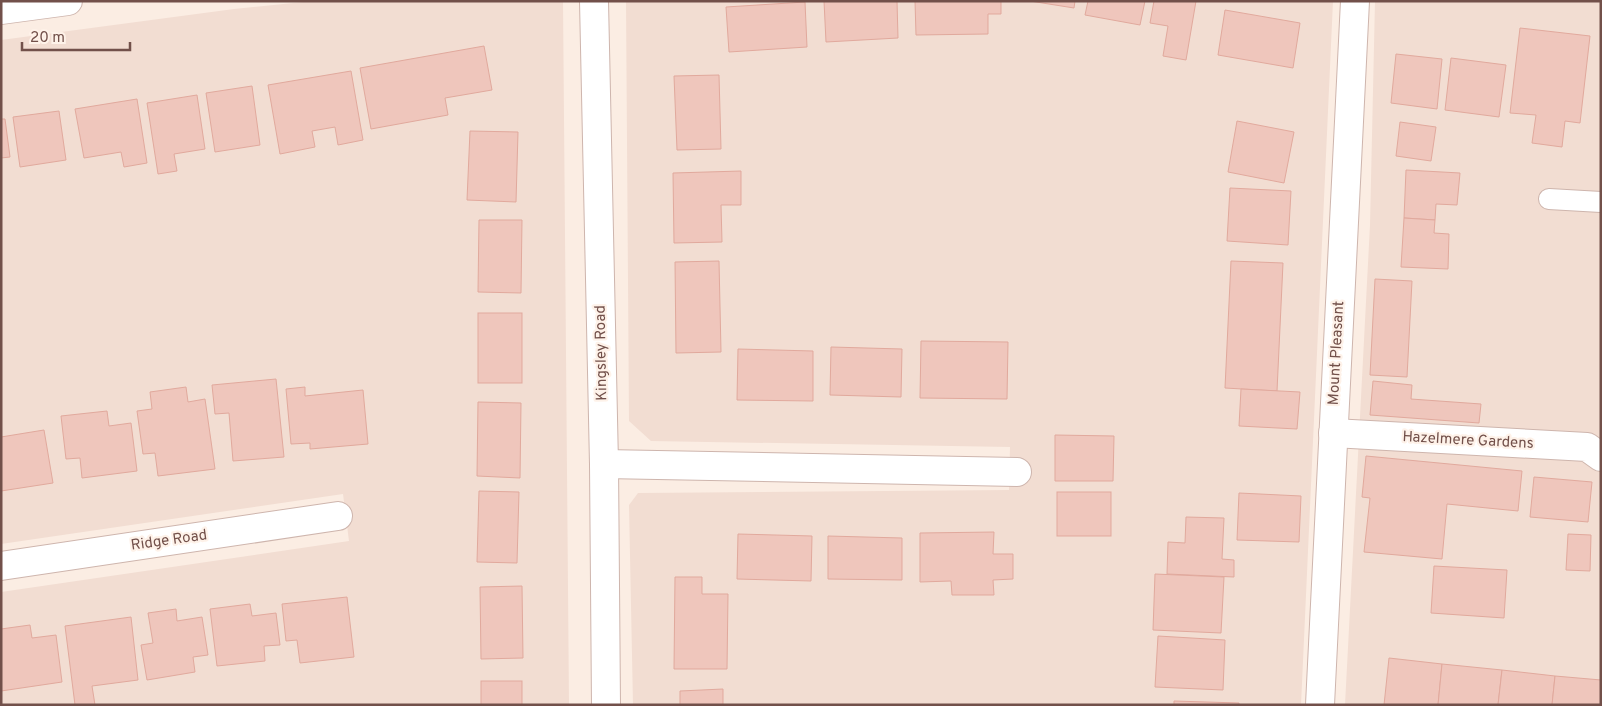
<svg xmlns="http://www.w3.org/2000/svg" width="1602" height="706" font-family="Overpass,sans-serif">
<rect width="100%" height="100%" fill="#fbede3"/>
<g fill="#f2ddd2">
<path d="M 313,1 L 563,1 L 569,705 L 1,705 L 1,592 L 349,541 L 343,494 L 1,544 L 1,40 L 234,9 Z"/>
<path d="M 626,1 L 1333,1 L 1301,705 L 633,705 L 629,505 L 638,493 L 1009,490 L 1010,447 L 651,441 L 629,421 Z"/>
<path d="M 1375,1 L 1601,1 L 1601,705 L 1345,705 L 1370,225 Z"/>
</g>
<g fill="#efc6bc" stroke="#e1a99d">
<path d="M 824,1 L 897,1 L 898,38 L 826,42 Z"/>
<path d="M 915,1 L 1001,1 L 1001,14 L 988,14 L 988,34 L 916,35 Z"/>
<path d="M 1030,1 L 1075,1 L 1074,8 Z"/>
<path d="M 1088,1 L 1145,1 L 1140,25 L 1085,15 Z"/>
<path d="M 1154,1 L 1196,1 L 1186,60 L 1163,56 L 1168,26 L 1150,23 Z"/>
<path d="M 805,2 L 807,47 L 729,52 L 726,7 Z"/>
<path d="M 1225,10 L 1300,23 L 1293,68 L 1218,55 Z"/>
<path d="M 1520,28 L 1590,36 L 1580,123 L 1565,121 L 1562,147 L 1532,143 L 1536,115 L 1510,113 Z"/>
<path d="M 484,46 L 492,90 L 445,98 L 448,115 L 371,129 L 360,68 Z"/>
<path d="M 1396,54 L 1442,59 L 1437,109 L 1391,103 Z"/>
<path d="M 1451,58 L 1506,65 L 1499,117 L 1445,110 Z"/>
<path d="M 351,71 L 363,140 L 338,145 L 335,127 L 312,131 L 315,147 L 280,154 L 268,85 Z"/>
<path d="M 719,75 L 721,149 L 677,150 L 674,76 Z"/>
<path d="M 252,86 L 260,145 L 215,152 L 206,93 Z"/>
<path d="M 197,95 L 205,149 L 174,154 L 177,171 L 158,174 L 147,103 Z"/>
<path d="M 137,99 L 147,163 L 124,167 L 121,152 L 84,158 L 75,109 Z"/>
<path d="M 59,111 L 66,160 L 20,167 L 13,117 Z"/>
<path d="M 1,119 L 5,119 L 10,157 L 1,158 Z"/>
<path d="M 1237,121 L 1294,132 L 1284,183 L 1228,172 Z"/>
<path d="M 1400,122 L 1436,127 L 1431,161 L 1396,156 Z"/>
<path d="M 470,131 L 518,132 L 516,202 L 467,200 Z"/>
<path d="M 1406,170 L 1460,173 L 1457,205 L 1436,204 L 1435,220 L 1404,218 Z"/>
<path d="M 741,171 L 741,205 L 721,205 L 722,242 L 674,243 L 673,173 Z"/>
<path d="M 1230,188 L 1291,191 L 1288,245 L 1227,241 Z"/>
<path d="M 1404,218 L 1435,220 L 1434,233 L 1449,234 L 1448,269 L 1401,267 Z"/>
<path d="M 479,220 L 522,220 L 521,293 L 478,292 Z"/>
<path d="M 719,261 L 721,352 L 676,353 L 675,262 Z"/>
<path d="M 1231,261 L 1283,263 L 1277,391 L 1225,388 Z"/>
<path d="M 1375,279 L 1412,281 L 1407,377 L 1370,375 Z"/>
<rect x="478" y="313" width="44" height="70"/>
<path d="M 921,341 L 1008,342 L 1007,399 L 920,398 Z"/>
<path d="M 831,347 L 902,349 L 901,397 L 830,395 Z"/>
<path d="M 738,349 L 813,351 L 813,401 L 737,400 Z"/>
<path d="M 276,379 L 284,457 L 233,461 L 229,413 L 215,414 L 212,385 Z"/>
<path d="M 1373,381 L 1412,385 L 1411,399 L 1481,404 L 1479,423 L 1370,415 Z"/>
<path d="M 186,387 L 188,402 L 205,399 L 215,469 L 158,476 L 155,453 L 143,454 L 137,411 L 152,409 L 150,392 Z"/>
<path d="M 305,387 L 305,396 L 363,390 L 368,444 L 310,449 L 310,443 L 291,444 L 286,389 Z"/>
<path d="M 1241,389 L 1300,392 L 1297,429 L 1239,426 Z"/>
<path d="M 478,402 L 521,403 L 520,478 L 477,476 Z"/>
<path d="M 107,411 L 109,426 L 131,423 L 137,471 L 82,478 L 80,458 L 66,459 L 61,416 Z"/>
<path d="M 44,430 L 53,483 L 1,491 L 1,437 Z"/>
<path d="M 1055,435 L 1114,436 L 1113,481 L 1055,481 Z"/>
<path d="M 1366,456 L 1522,471 L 1518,511 L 1447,504 L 1442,559 L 1364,552 L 1370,498 L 1362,497 Z"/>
<path d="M 1534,477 L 1592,482 L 1588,522 L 1530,517 Z"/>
<path d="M 479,491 L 519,492 L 517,563 L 477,562 Z"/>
<rect x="1057" y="492" width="54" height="44"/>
<path d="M 1239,493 L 1301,496 L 1299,542 L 1237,540 Z"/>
<path d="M 1186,517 L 1224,518 L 1222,559 L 1234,560 L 1234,577 L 1167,574 L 1168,542 L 1185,543 Z"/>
<path d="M 994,532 L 993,554 L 1013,554 L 1013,579 L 993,580 L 994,595 L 952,595 L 951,581 L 920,582 L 920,533 Z"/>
<path d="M 738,534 L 812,536 L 811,581 L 737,579 Z"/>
<path d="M 1568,534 L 1591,535 L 1590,571 L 1566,570 Z"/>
<path d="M 828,536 L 902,538 L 902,580 L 828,579 Z"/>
<path d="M 1434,566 L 1507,570 L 1504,618 L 1431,613 Z"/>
<path d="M 1155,574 L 1224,577 L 1221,633 L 1153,630 Z"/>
<path d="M 675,577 L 702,577 L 702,594 L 728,594 L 727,669 L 674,669 Z"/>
<path d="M 522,586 L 523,658 L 481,659 L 480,587 Z"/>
<path d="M 347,597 L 354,657 L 300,663 L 297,640 L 286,641 L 282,604 Z"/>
<path d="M 250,604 L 252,616 L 276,613 L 280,645 L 264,646 L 265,661 L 217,666 L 210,609 Z"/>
<path d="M 176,609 L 177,621 L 202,617 L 208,655 L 193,657 L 195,672 L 147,680 L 141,645 L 153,643 L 148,613 Z"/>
<path d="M 131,617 L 138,680 L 92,686 L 95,705 L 75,705 L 65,626 Z"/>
<path d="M 30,625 L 32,638 L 56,635 L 62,682 L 1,691 L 1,629 Z"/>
<path d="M 1158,636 L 1225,640 L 1223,690 L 1155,687 Z"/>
<path d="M 1389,658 L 1442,664 L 1438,705 L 1384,705 Z"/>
<path d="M 1442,664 L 1502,670 L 1498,705 L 1438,705 Z"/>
<path d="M 1502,670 L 1555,676 L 1552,705 L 1498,705 Z"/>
<path d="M 1555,676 L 1601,680 L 1601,705 L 1552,705 Z"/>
<rect x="481" y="681" width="41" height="24"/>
<path d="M 723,689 L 723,705 L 680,705 L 680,691 Z"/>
<path d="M 1174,701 L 1239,703 L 1239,705 L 1174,705 Z"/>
</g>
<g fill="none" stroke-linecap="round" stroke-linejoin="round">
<defs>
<path id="service" d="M 1549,199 L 1601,202"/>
<g id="minor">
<path d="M 594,1 L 604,464 L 606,705"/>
<path d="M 1333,433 L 1587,447 L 1601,457"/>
<path d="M 604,464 L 1017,472"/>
<path d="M 1,566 L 338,516"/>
<path d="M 1320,705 L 1355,1"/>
</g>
<path id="tertiary" d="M 1,10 L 68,1"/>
</defs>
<use href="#service" stroke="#ceb5ad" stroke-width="22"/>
<use href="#minor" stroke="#ceb5ad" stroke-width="30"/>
<use href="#tertiary" stroke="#ceb5ad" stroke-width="30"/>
<use href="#service" stroke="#fff" stroke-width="20"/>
<use href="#minor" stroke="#fff" stroke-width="28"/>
<use href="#tertiary" stroke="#fff" stroke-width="28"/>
</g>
<g text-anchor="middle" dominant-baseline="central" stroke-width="4.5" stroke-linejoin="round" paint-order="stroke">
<g font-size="15" fill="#72504a" stroke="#fef2e9">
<text transform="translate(602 353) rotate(-91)">Kingsley Road</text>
<text transform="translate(1337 353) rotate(-87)">Mount Pleasant</text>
<text transform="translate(1468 441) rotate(3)">Hazelmere Gardens</text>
<text transform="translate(169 541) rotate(-8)">Ridge Road</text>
</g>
</g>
<rect width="1602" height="706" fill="none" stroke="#72504a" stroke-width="5"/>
<path d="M22 42v8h108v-8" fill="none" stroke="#72504a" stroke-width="2.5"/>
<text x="30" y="42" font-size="15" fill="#72504a" stroke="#fef2e9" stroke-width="4" paint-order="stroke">20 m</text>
</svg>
